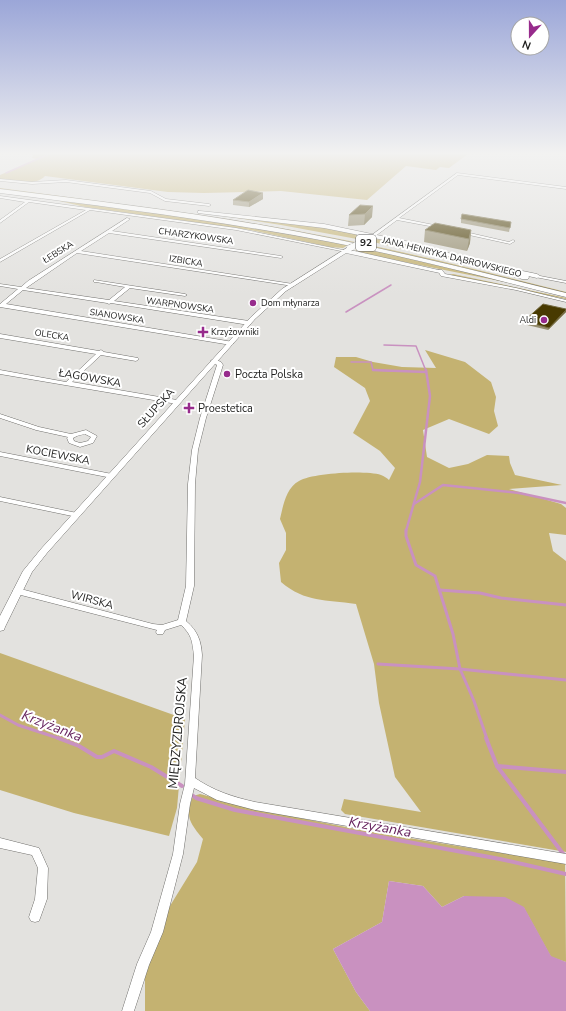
<svg xmlns="http://www.w3.org/2000/svg" width="566" height="1011" font-family="'Nunito Sans',sans-serif">
<rect width="100%" height="100%" fill="#e3e2df"/>
<g fill="#c4b271">
<path d="M 33,154 L 468,154 L 449,168 L 440,167 L 436,170 L 406,166 L 367,200 L 281,191 L 204,193 L 168,192 L 45,176 C 35,187 13,181 0,179 L 0,175 L 38,159 L 32,158 Z"/>
<path d="M 0,188 C 101,202 203,213 303,232 C 392,248 479,270 566,292 L 566,294 L 342,241 L 0,190 Z"/>
<path d="M 55,200 L 221,222 L 348,245 L 343,248 L 330,247 L 250,230 L 85,207 Z"/>
<path d="M 211,214 L 304,224 L 357,234 L 356,235 L 361,237 L 357,239 L 281,225 Z"/>
<path d="M 373,239 C 399,239 427,249 451,256 C 468,261 485,265 501,272 L 369,241 Z"/>
<path d="M 360,247 L 520,285 L 364,254 L 355,250 Z"/>
<path d="M 453,274 L 566,298 L 566,299 L 449,275 Z"/>
<path d="M 425,350 L 465,362 L 491,382 L 496,397 L 494,411 L 498,426 L 489,434 L 449,419 L 423,430 L 427,457 L 449,468 L 468,464 L 487,455 L 509,456 L 510,463 L 515,475 L 562,485 L 509,489 L 561,504 L 566,508 L 566,535 L 549,533 L 553,551 L 566,561 L 566,852 L 345,814 L 341,810 L 344,799 L 421,812 L 395,777 L 379,703 L 374,664 L 356,604 C 325,599 306,603 281,582 L 279,563 L 286,550 L 286,533 L 280,519 C 283,506 286,488 299,481 C 313,473 365,470 381,475 C 384,476 387,478 389,480 L 395,468 L 380,451 L 353,433 L 370,401 L 365,388 L 334,367 L 336,357 L 356,357 L 373,362 L 402,367 L 436,368 Z"/>
<path d="M 0,653 L 185,719 L 177,808 L 169,836 L 74,813 L 0,790 Z"/>
<path d="M 200,794 C 320,827 443,843 565,863 L 566,962 L 551,957 L 524,908 L 464,896 L 442,907 L 423,886 L 389,881 L 382,922 L 333,949 L 356,992 L 370,1011 L 145,1011 L 145,973 L 159,941 L 165,914 L 197,862 L 203,839 C 189,822 185,817 193,796 Z"/>
</g>
<path fill="#c991c0" d="M 389,881 L 423,886 L 442,907 L 464,896 L 505,897 L 524,907 L 551,956 L 566,962 L 566,1011 L 370,1011 L 356,992 L 333,949 L 382,922 Z"/>
<g fill="none" stroke-linecap="round" stroke-linejoin="round">
<g stroke="#c991c0" stroke-width="1.5">
<path d="M 6,173 L 49,154"/>
<path d="M 346,312 L 391,285"/>
<path d="M 384,345 L 416,346 L 426,371"/>
<path d="M 351,362 L 371,362 L 373,370 L 392,371"/>
</g>
<g stroke="#c991c0" stroke-width="2.5">
<path d="M 373,370 L 426,372"/>
<path d="M 414,504 L 443,485 L 519,493 L 566,503"/>
<path d="M 406,531 L 420,482 L 430,396 L 426,370"/>
</g>
<g stroke="#c991c0" stroke-width="3">
<path d="M 406,530 L 406,536 L 416,565 L 435,576 L 453,634 L 460,669 L 474,701 L 487,739"/>
<path d="M 440,590 L 480,593 L 501,598 L 566,605"/>
<path d="M 378,664 L 460,669 L 566,680"/>
<path d="M 0,715 L 18,725 L 61,739"/>
</g>
<g stroke="#c991c0" stroke-width="4">
<path d="M 58,738 L 79,746 L 97,757 L 102,757 L 114,751 L 151,767 L 182,786"/>
<path d="M 486,738 L 497,766 L 564,855"/>
<path d="M 497,766 L 566,772"/>
<path d="M 192,795 L 196,798 L 235,810 L 500,859 L 566,874"/>
</g>
<defs>
<g id="minor">
<path d="M 457,173 L 566,187 L 566,189 L 458,175 L 399,218 L 439,226 L 441,227 L 440,228 L 397,220 L 374,237 L 372,237 L 372,235 Z"/>
<path d="M 0,179 L 32,182 L 66,180 L 151,191 L 166,199 L 209,204 L 211,205 L 209,206 L 165,201 L 150,193 L 66,182 L 32,184 L 0,181 Z"/>
<path d="M 0,196 L 236,228 L 348,251 L 346,252 L 236,230 L 90,210 L 0,262 L 0,259 L 86,210 L 29,202 L 0,223 L 0,220 L 25,202 L 0,198 Z"/>
<path d="M 127,218 L 130,219 L 112,231 L 281,256 L 283,257 L 281,258 L 109,233 L 81,251 L 293,284 L 295,285 L 293,286 L 77,253 L 26,288 L 109,300 L 125,287 L 96,282 L 94,282 L 94,280 L 185,294 L 187,295 L 185,296 L 130,288 L 114,301 L 249,321 L 252,323 L 249,325 L 111,303 L 109,304 L 107,303 L 23,290 L 6,304 L 233,342 L 233,344 L 231,345 L 0,307 L 0,304 L 18,289 L 0,286 L 0,284 L 21,287 L 28,281 Z"/>
<path d="M 461,231 L 509,242 L 513,240 L 515,241 L 510,244 L 460,233 L 460,231 Z"/>
<path d="M 438,270 L 442,270 L 445,274 L 516,288 L 566,300 L 566,302 L 516,290 L 441,276 L 438,271 Z"/>
<path d="M 535,275 L 566,281 L 566,283 L 535,277 Z"/>
<path d="M 0,334 L 99,351 L 101,350 L 104,352 L 138,358 L 139,359 L 136,361 L 101,355 L 72,382 L 177,400 L 180,402 L 177,404 L 0,374 L 0,370 L 66,382 L 96,354 L 0,338 Z"/>
<path d="M 214,359 L 221,362 L 223,365 L 206,418 L 198,450 L 195,484 L 194,586 L 186,621 C 198,631 201,641 202,655 L 195,778 C 214,791 233,797 255,802 L 566,854 L 566,864 L 255,810 L 217,800 L 194,788 L 190,804 L 183,854 L 163,932 L 149,965 L 134,1011 L 122,1011 L 137,964 L 151,932 L 173,854 L 180,804 L 185,784 L 194,655 C 192,641 192,635 181,625 L 165,630 L 163,634 L 157,634 L 156,632 L 157,630 L 17,594 L 14,593 L 13,591 L 14,589 L 17,588 L 153,624 L 162,625 L 178,620 L 186,586 L 188,484 L 192,450 L 200,418 L 217,365 L 211,361 Z"/>
<path d="M 0,414 L 39,427 L 71,434 L 86,430 L 97,436 L 93,443 L 80,447 L 69,443 L 67,438 L 68,437 L 36,430 L 0,418 ZM 85,434 L 91,437 L 88,441 L 80,443 L 74,441 L 73,438 L 77,436 Z"/>
<path d="M 0,452 L 112,474 L 115,476 L 112,478 L 0,456 Z"/>
<path d="M 0,497 L 77,513 L 81,515 L 77,517 L 0,501 Z"/>
<path d="M 0,838 L 39,848 L 48,868 L 47,899 L 39,921 L 35,922 L 31,921 L 29,917 L 35,899 L 38,868 L 32,855 L 0,848 Z"/>
</g>
<g id="tertiary">
<path d="M 200,211 L 324,224 L 410,242 L 487,264 L 484,266 L 409,245 L 324,228 L 198,213 L 198,211 Z"/>
<path d="M 350,246 L 353,248 L 350,250 L 443,271 L 440,273 L 346,253 L 286,291 L 255,319 L 47,553 L 32,572 L 5,627 L 4,630 L 0,631 L 0,616 L 23,571 L 41,549 L 251,317 L 282,289 Z"/>
<path d="M 508,268 L 537,274 L 540,276 L 537,278 L 506,271 L 505,270 Z"/>
</g>
<g id="primary">
<path d="M 0,189 C 87,200 175,210 261,225 C 364,243 465,268 566,293 L 566,297 C 488,278 410,257 331,242 C 221,221 111,207 0,193 Z"/>
<path d="M 472,260 L 478,260 L 528,275 L 529,277 L 528,279 L 522,279 L 472,264 Z"/>
</g>
</defs>
<use href="#minor" stroke="#71706d" stroke-width="1"/>
<use href="#tertiary" stroke="#71706d" stroke-width="1"/>
<use href="#primary" stroke="#71706d" stroke-width="1"/>
<use href="#minor" fill="#fff" fill-rule="evenodd"/>
<use href="#tertiary" fill="#fff" fill-rule="evenodd"/>
<use href="#primary" fill="#fff" fill-rule="evenodd"/>
<defs>
<path id="tertiary-bridge-far1" d="M 350,248 L 364,240"/>
<path id="tertiary-bridge" d="M 350,248 L 352,247"/>
</defs>
<use href="#tertiary-bridge-far1" stroke="#71706d" stroke-width="5.5" stroke-linecap="butt"/>
<use href="#tertiary-bridge" stroke="#71706d" stroke-width="7" stroke-linecap="butt"/>
<use href="#tertiary-bridge-far1" stroke="#fff" stroke-width="5"/>
<use href="#tertiary-bridge" stroke="#fff" stroke-width="6"/>
</g>
<g fill="#968e70">
<path d="M 263,193 L 263,199 L 249,207 L 233,205 L 233,200 Z"/>
<path d="M 360,205 L 372,217 L 364,225 L 348,226 L 349,215 Z"/>
<path d="M 461,219 L 511,222 L 509,232 L 461,223 Z"/>
<path d="M 425,230 L 471,230 L 470,243 L 467,251 L 424,242 Z"/>
<path d="M 566,309 L 566,312 L 548,330 L 523,324 L 524,321 Z"/>
</g>
<g fill="#766c43">
<path d="M 263,193 L 263,199 L 249,207 L 249,202 Z"/>
<path d="M 373,206 L 372,217 L 364,225 L 365,214 Z"/>
<path d="M 471,230 L 470,243 L 467,251 L 469,239 Z"/>
<path d="M 566,310 L 566,312 L 548,330 L 549,328 Z"/>
</g>
<g fill="#483a00" stroke="#766c43">
<path d="M 248,190 L 263,193 L 249,202 L 233,200 Z"/>
<path d="M 360,205 L 373,206 L 365,214 L 349,215 Z"/>
<path d="M 462,214 L 511,222 L 510,228 L 461,219 Z"/>
<path d="M 435,223 L 471,230 L 469,239 L 425,230 Z"/>
<path d="M 543,304 L 566,309 L 566,310 L 549,328 L 524,321 Z"/>
</g>
<linearGradient id="sky" x2="0" y2="1"><stop stop-color="#9ba6d8"/><stop offset="0.52" stop-color="#f2f2f1"/><stop offset="1" stop-color="#f2f2f1" stop-opacity="0"/></linearGradient>
<rect width="566" height="295" fill="url(#sky)"/>
<g fill="#972b8c" stroke="#fff" stroke-width="1.5">
<circle cx="253" cy="303" r="4"/>
<circle cx="544" cy="320" r="4"/>
<path d="M201 326h4v4h4v4h-4v4h-4v-4h-4v-4h4z"/>
<circle cx="227" cy="374" r="4"/>
<path d="M187 402h4v4h4v4h-4v4h-4v-4h-4v-4h4z"/>
</g>
<g text-anchor="middle" dominant-baseline="central" stroke-width="4" stroke-linejoin="round" paint-order="stroke">
<g font-size="9" fill="#1d1d1c" stroke="#fff">
<text transform="translate(196 236) rotate(8)">CHARZYKOWSKA</text>
<text transform="translate(58 252) rotate(-32)">ŁEBSKA</text>
<text transform="translate(452 257) rotate(14)">JANA HENRYKA DĄBROWSKIEGO</text>
<text transform="translate(186 261) rotate(9)">IZBICKA</text>
<text transform="translate(180 305) rotate(8)">WARPNOWSKA</text>
<text transform="translate(117 316) rotate(9)">SIANOWSKA</text>
<text transform="translate(52 335) rotate(9)">OLECKA</text>
</g>
<g font-size="9" fill="#1d1d1c" stroke="#fff" text-anchor="start">
<text x="261" y="303">Dom młynarza</text>
<text x="536" y="320" text-anchor="end">Aldi</text>
<text x="211" y="332">Krzyżowniki</text>
</g>
<rect fill="#fff" stroke="#616160" stroke-width="1" x="356" y="235" width="20" height="16" rx="3"/>
<g font-size="10" font-weight="bold" fill="#1d1d1c">
<text x="366" y="243">92</text>
</g>
<g font-size="11" fill="#1d1d1c" stroke="#fff" text-anchor="start">
<text x="235" y="374">Poczta Polska</text>
<text x="198" y="408">Proestetica</text>
</g>
<g font-size="11" fill="#1d1d1c" stroke="#fff">
<text transform="translate(90 378) rotate(10)">ŁAGOWSKA</text>
<text transform="translate(156 408) rotate(-48)">SŁUPSKA</text>
<text transform="translate(58 455) rotate(11)">KOCIEWSKA</text>
<text transform="translate(92 600) rotate(15)">WIRSKA</text>
</g>
<g font-size="13" fill="#1d1d1c" stroke="#fff">
<text transform="translate(178 733) rotate(-85)">MIĘDZYZDROJSKA</text>
</g>
<g font-size="14" font-style="italic" fill="#66235e" stroke="#fff">
<text transform="translate(52 726) rotate(21)">Krzyżanka</text>
<text transform="translate(380 827) rotate(10)">Krzyżanka</text>
</g>
</g>
<g transform="translate(530 36) rotate(201)"><circle r="19" fill="#ffffff" stroke="#a5a5a4"/>
<path d="M0-3L7 15L0 10L-7 15Z" fill="#972b8c"/>
<text y="-6" font-size="11" font-weight="bold" text-anchor="middle" fill="#1d1d1c">N</text>
</g>
</svg>
